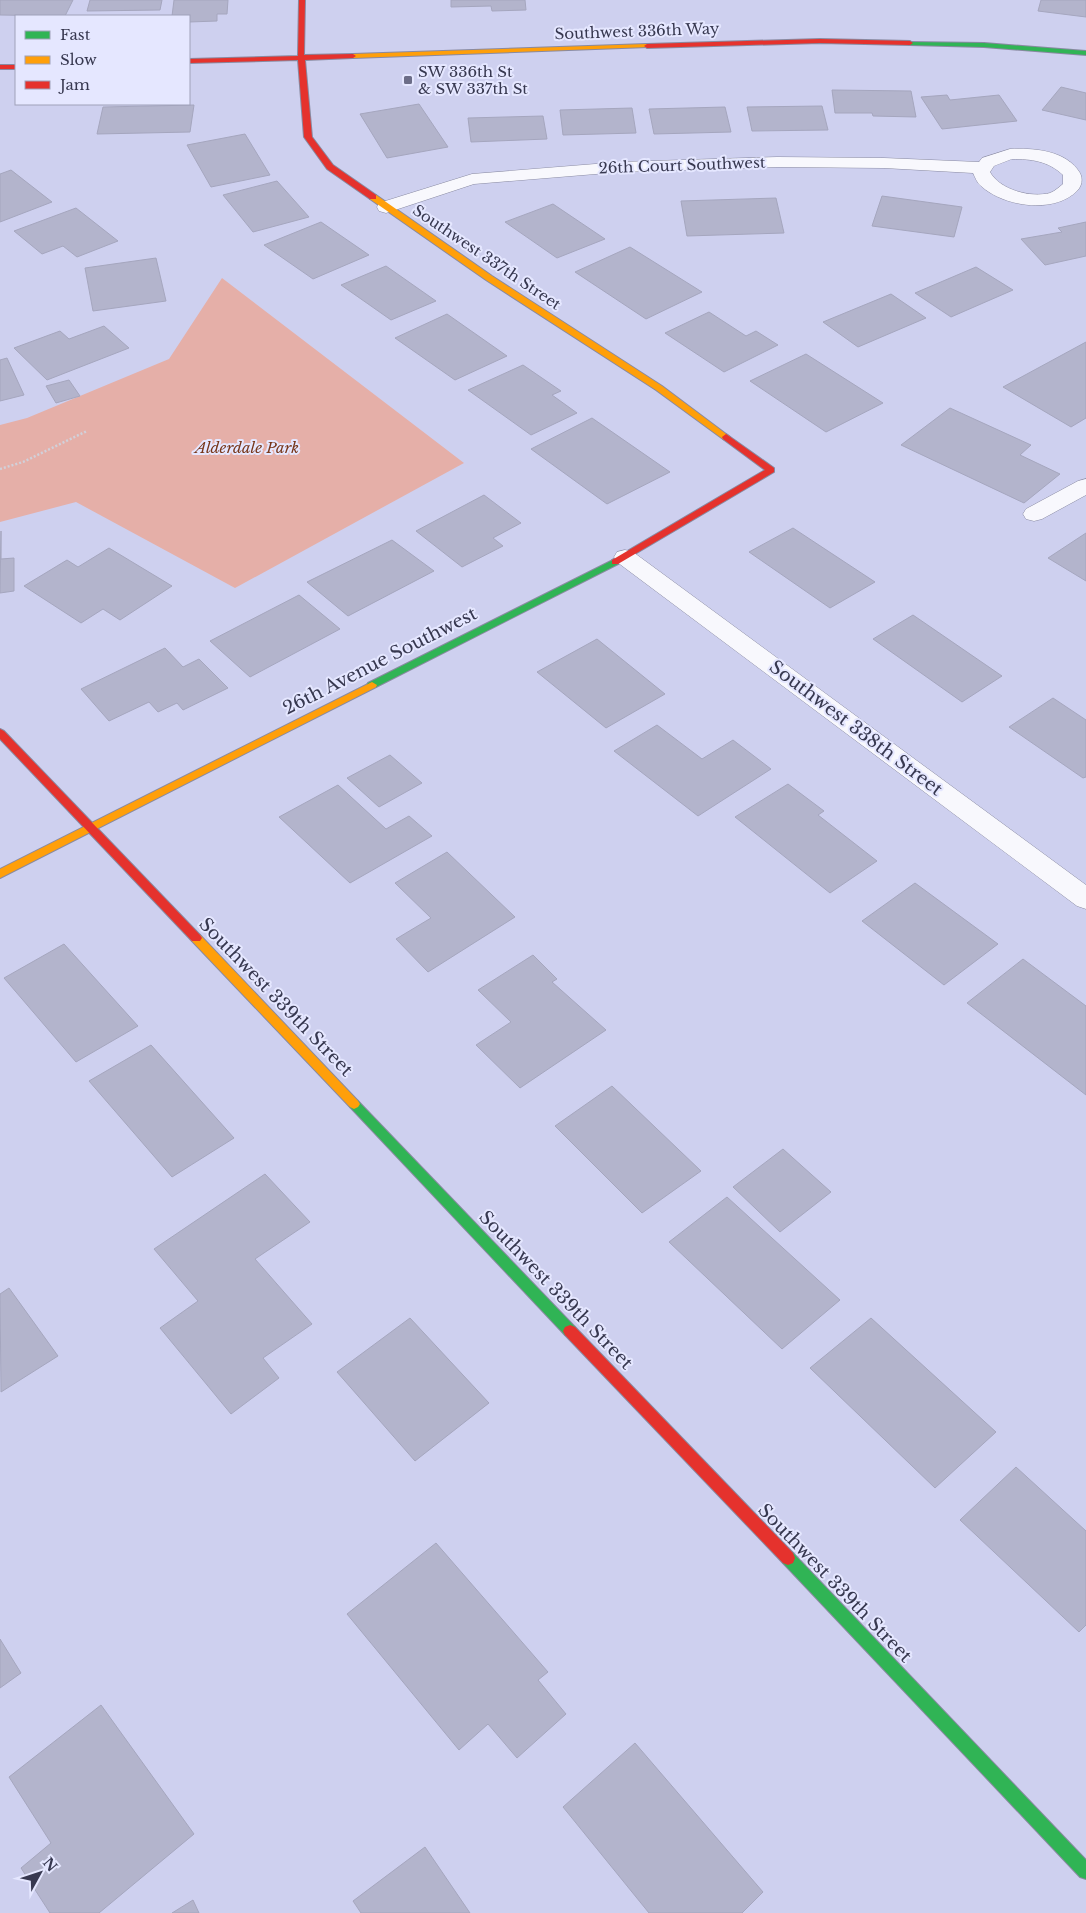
<svg xmlns="http://www.w3.org/2000/svg" width="1086" height="1913" font-family="'Libre Baskerville',serif">
<rect width="100%" height="100%" fill="#ced0ef"/>
<path fill="#e5afa8" d="M 222,278 L 464,463 L 235,588 L 76,502 L 0,522 L 0,425 L 27,418 L 169,359 Z"/>
<g fill="#b3b4cc" stroke="#a5a6be">
<path d="M 0,0 L 73,0 L 65,16 L 0,15 Z"/>
<path d="M 90,0 L 162,0 L 160,10 L 87,11 Z"/>
<path d="M 174,0 L 228,0 L 227,14 L 217,14 L 217,21 L 189,22 L 189,16 L 172,16 Z"/>
<path d="M 451,0 L 525,0 L 526,10 L 492,11 L 491,6 L 451,7 Z"/>
<path d="M 1041,0 L 1086,0 L 1086,17 L 1038,11 Z"/>
<path d="M 1061,87 L 1086,93 L 1086,120 L 1042,110 Z"/>
<path d="M 832,90 L 911,91 L 916,117 L 873,116 L 872,113 L 835,113 Z"/>
<path d="M 947,95 L 950,100 L 999,95 L 1017,121 L 942,129 L 921,97 Z"/>
<path d="M 419,104 L 448,147 L 387,158 L 360,114 Z"/>
<path d="M 194,105 L 190,132 L 97,134 L 103,107 Z"/>
<path d="M 822,106 L 828,130 L 752,131 L 747,107 Z"/>
<path d="M 725,107 L 731,132 L 654,134 L 649,109 Z"/>
<path d="M 632,108 L 636,133 L 563,135 L 560,110 Z"/>
<path d="M 543,116 L 547,139 L 471,142 L 468,118 Z"/>
<path d="M 245,134 L 270,175 L 211,187 L 187,145 Z"/>
<path d="M 11,170 L 52,202 L 0,222 L 0,174 Z"/>
<path d="M 277,181 L 309,217 L 253,232 L 223,195 Z"/>
<path d="M 882,196 L 962,207 L 954,237 L 872,226 Z"/>
<path d="M 776,198 L 784,233 L 687,236 L 681,201 Z"/>
<path d="M 553,204 L 605,239 L 557,258 L 505,222 Z"/>
<path d="M 76,208 L 118,241 L 77,257 L 63,246 L 42,254 L 14,231 Z"/>
<path d="M 321,222 L 369,255 L 313,279 L 264,245 Z"/>
<path d="M 1086,222 L 1086,256 L 1045,265 L 1021,239 L 1062,232 L 1058,228 Z"/>
<path d="M 630,247 L 702,292 L 646,319 L 575,272 Z"/>
<path d="M 156,258 L 166,301 L 93,311 L 85,268 Z"/>
<path d="M 386,266 L 436,301 L 391,320 L 341,285 Z"/>
<path d="M 976,267 L 1013,290 L 951,317 L 915,293 Z"/>
<path d="M 891,294 L 926,318 L 858,347 L 823,322 Z"/>
<path d="M 709,312 L 746,336 L 756,331 L 778,345 L 724,372 L 665,333 Z"/>
<path d="M 447,314 L 507,356 L 455,380 L 395,338 Z"/>
<path d="M 104,326 L 129,348 L 47,380 L 14,348 L 60,331 L 69,339 Z"/>
<path d="M 1086,342 L 1086,418 L 1071,427 L 1003,387 Z"/>
<path d="M 806,354 L 883,403 L 826,432 L 750,381 Z"/>
<path d="M 7,358 L 24,395 L 0,401 L 0,360 Z"/>
<path d="M 523,365 L 561,391 L 552,395 L 577,413 L 531,435 L 468,390 Z"/>
<path d="M 69,380 L 80,396 L 56,403 L 46,386 Z"/>
<path d="M 950,408 L 1031,445 L 1020,455 L 1060,474 L 1024,503 L 901,445 Z"/>
<path d="M 592,418 L 670,472 L 607,504 L 531,449 Z"/>
<path d="M 484,495 L 521,523 L 493,538 L 503,546 L 462,567 L 416,531 Z"/>
<path d="M 793,528 L 875,582 L 830,608 L 749,552 Z"/>
<path d="M 1,531 L 1,559 L 14,558 L 14,591 L 0,593 Z"/>
<path d="M 1086,533 L 1086,581 L 1048,558 Z"/>
<path d="M 392,540 L 434,571 L 348,616 L 307,582 Z"/>
<path d="M 109,548 L 172,586 L 120,620 L 103,609 L 81,623 L 24,586 L 67,560 L 78,567 Z"/>
<path d="M 299,595 L 340,629 L 250,677 L 210,641 Z"/>
<path d="M 913,615 L 1002,676 L 962,702 L 873,639 Z"/>
<path d="M 597,639 L 665,694 L 606,728 L 537,672 Z"/>
<path d="M 165,648 L 183,667 L 199,659 L 228,688 L 183,710 L 177,703 L 158,712 L 149,702 L 109,721 L 81,689 Z"/>
<path d="M 1053,698 L 1086,720 L 1086,777 L 1083,778 L 1009,727 Z"/>
<path d="M 657,725 L 702,759 L 733,740 L 771,769 L 698,816 L 614,751 Z"/>
<path d="M 390,755 L 422,783 L 379,807 L 347,778 Z"/>
<path d="M 788,784 L 824,811 L 818,815 L 877,861 L 830,893 L 735,817 Z"/>
<path d="M 338,785 L 386,829 L 409,816 L 432,836 L 350,883 L 279,817 Z"/>
<path d="M 447,852 L 515,917 L 428,972 L 396,939 L 431,918 L 395,883 Z"/>
<path d="M 915,883 L 998,944 L 944,985 L 862,921 Z"/>
<path d="M 64,944 L 138,1026 L 76,1062 L 4,978 Z"/>
<path d="M 533,955 L 557,979 L 552,982 L 606,1030 L 520,1088 L 476,1045 L 511,1022 L 478,990 Z"/>
<path d="M 1023,959 L 1086,1006 L 1086,1095 L 967,1003 Z"/>
<path d="M 151,1045 L 234,1138 L 172,1177 L 89,1081 Z"/>
<path d="M 612,1086 L 701,1171 L 642,1213 L 555,1126 Z"/>
<path d="M 783,1149 L 831,1192 L 780,1232 L 733,1187 Z"/>
<path d="M 265,1174 L 310,1222 L 255,1259 L 312,1324 L 263,1358 L 279,1378 L 231,1414 L 160,1328 L 198,1301 L 154,1249 Z"/>
<path d="M 727,1197 L 840,1300 L 782,1349 L 669,1242 Z"/>
<path d="M 9,1288 L 58,1356 L 1,1392 L 0,1294 Z"/>
<path d="M 410,1318 L 489,1403 L 415,1461 L 337,1372 Z"/>
<path d="M 871,1318 L 996,1432 L 935,1488 L 810,1368 Z"/>
<path d="M 1016,1467 L 1086,1531 L 1086,1625 L 1079,1632 L 960,1520 Z"/>
<path d="M 436,1543 L 548,1672 L 538,1680 L 566,1714 L 517,1758 L 488,1724 L 459,1750 L 347,1614 Z"/>
<path d="M 0,1639 L 21,1673 L 0,1688 Z"/>
<path d="M 101,1705 L 194,1834 L 99,1913 L 50,1913 L 21,1868 L 51,1843 L 9,1777 Z"/>
<path d="M 635,1743 L 763,1892 L 742,1913 L 649,1913 L 563,1807 Z"/>
<path d="M 425,1847 L 470,1913 L 361,1913 L 353,1901 Z"/>
<path d="M 193,1900 L 199,1913 L 172,1913 Z"/>
</g>
<g fill="none" stroke-linecap="round" stroke-linejoin="round">
<defs>
<path id="lane" d="M 1086,479 L 1086,495 L 1042,519 L 1034,521 L 1026,519 L 1023,514 L 1026,509 L 1078,481 Z"/>
<g id="street">
<path d="M 1010,149 C 1034,148 1066,150 1080,173 C 1083,179 1082,186 1077,191 C 1054,214 1004,207 981,186 C 977,183 975,177 973,173 L 884,168 L 777,167 L 620,172 L 474,184 L 386,213 L 379,211 L 377,207 L 379,203 L 472,174 L 620,162 L 777,157 L 884,158 L 979,162 L 982,158 ZM 1012,159 C 1032,159 1048,161 1063,175 L 1063,184 C 1059,187 1055,191 1050,193 C 1031,198 1000,190 990,172 L 994,166 Z"/>
<path d="M 625,550 L 633,552 L 1086,885 L 1086,909 L 1077,906 L 617,562 L 614,557 L 617,552 Z"/>
</g>
<g id="fast">
<path d="M 908,42 L 984,43 L 1086,51 L 1086,55 L 984,47 L 910,45 L 907,43 Z"/>
<path d="M 615,559 L 618,560 L 618,564 L 376,687 L 368,687 L 367,685 L 368,683 Z"/>
<path d="M 354,1099 L 358,1101 L 575,1327 L 577,1331 L 575,1335 L 570,1337 L 565,1335 L 350,1107 L 348,1104 L 350,1101 Z"/>
<path d="M 788,1551 L 793,1553 L 1086,1860 L 1086,1879 L 1080,1877 L 783,1563 L 781,1558 L 783,1553 Z"/>
</g>
<g id="slow">
<path d="M 647,44 L 649,45 L 649,47 L 353,58 L 350,56 L 353,54 Z"/>
<path d="M 370,195 L 376,195 L 492,276 L 662,386 L 730,437 L 726,440 L 723,439 L 656,390 L 486,280 L 370,199 Z"/>
<path d="M 372,682 L 377,685 L 376,687 L 0,878 L 0,869 Z"/>
<path d="M 196,934 L 200,935 L 358,1101 L 360,1104 L 358,1107 L 354,1109 L 350,1107 L 192,941 L 190,938 L 192,935 Z"/>
</g>
<g id="jam">
<path d="M 299,0 L 305,0 L 304,55 L 353,54 L 356,56 L 353,58 L 305,60 L 312,137 L 333,165 L 376,195 L 376,199 L 370,199 L 327,169 L 304,137 L 298,60 L 189,63 L 189,59 L 298,56 Z"/>
<path d="M 820,39 L 910,41 L 913,43 L 910,45 L 820,43 L 647,48 L 644,46 L 647,44 Z"/>
<rect x="0" y="65" width="16" height="4"/>
<path d="M 726,434 L 774,468 L 774,472 L 618,564 L 612,564 L 612,560 L 765,470 L 723,439 L 722,437 Z"/>
<path d="M 0,729 L 4,731 L 200,935 L 202,938 L 200,941 L 192,941 L 0,739 Z"/>
<path d="M 570,1325 L 575,1327 L 793,1553 L 795,1558 L 793,1563 L 788,1565 L 783,1563 L 565,1335 L 563,1331 L 565,1327 Z"/>
</g>
</defs>
<use href="#lane" stroke="#898aa1" stroke-width="1"/>
<use href="#street" stroke="#898aa1" stroke-width="1"/>
<use href="#fast" stroke="#898aa1" stroke-width="2"/>
<use href="#slow" stroke="#898aa1" stroke-width="2"/>
<use href="#jam" stroke="#898aa1" stroke-width="2"/>
<path stroke="#d1d1da" stroke-width="2.5" stroke-dasharray="2 2" stroke-linecap="butt" d="M 0,469 L 23,462 L 87,431"/>
<use href="#lane" fill="#f8f8fd" fill-rule="evenodd"/>
<use href="#street" fill="#f8f8fd" fill-rule="evenodd"/>
<use href="#fast" fill="#30b455" fill-rule="evenodd"/>
<use href="#slow" fill="#ff9f0a" fill-rule="evenodd"/>
<use href="#jam" fill="#e5322d" fill-rule="evenodd"/>
</g>
<rect fill="#6c6d88" stroke="#e5e7ff" stroke-width="2" x="403" y="75" width="10" height="10" rx="2.5"/>
<g text-anchor="middle" dominant-baseline="central" stroke-width="4" stroke-linejoin="round" paint-order="stroke">
<g font-size="15" fill="#373850" stroke="#e5e7ff">
<text transform="translate(637 31) rotate(-2)">Southwest 336th Way</text>
<text transform="translate(682 165) rotate(-2)">26th Court Southwest</text>
<text transform="translate(487 257) rotate(34)">Southwest 337th Street</text>
</g>
<g font-size="15" fill="#373850" stroke="#e5e7ff" text-anchor="start">
<text x="418" y="71">SW 336th St<tspan x="418" dy="17">&amp; SW 337th St</tspan></text>
</g>
<g font-size="15" font-style="italic" fill="#77361a" stroke="#e5e7ff">
<text x="247" y="447">Alderdale Park</text>
</g>
<g font-size="18" fill="#373850" stroke="#e5e7ff">
<text transform="translate(380 661) rotate(-27)">26th Avenue Southwest</text>
<text transform="translate(856 728) rotate(37)">Southwest 338th Street</text>
<text transform="translate(276 997) rotate(46)">Southwest 339th Street</text>
<text transform="translate(556 1290) rotate(46)">Southwest 339th Street</text>
<text transform="translate(835 1583) rotate(46)">Southwest 339th Street</text>
</g>
</g>
<rect x="15" y="15" width="175" height="90" fill="#e5e7ff" stroke="#9fa1b9"/>
<rect x="25" y="31" width="25" height="8" fill="#30b455" stroke="#9fa1b9"/>
<text x="60" y="40" font-size="15" fill="#373850">Fast</text>
<rect x="25" y="56" width="25" height="8" fill="#ff9f0a" stroke="#9fa1b9"/>
<text x="60" y="65" font-size="15" fill="#373850">Slow</text>
<rect x="25" y="81" width="25" height="8" fill="#e5322d" stroke="#9fa1b9"/>
<text x="60" y="90" font-size="15" fill="#373850">Jam</text>
<g transform="translate(40 1873) rotate(50)" stroke="#e5e7ff" stroke-width="4" paint-order="stroke">
<path d="M0-4L9 19L0 12L-9 19Z" fill="#373850"/>
<text y="-8" font-size="14" font-weight="bold" text-anchor="middle" fill="#373850">N</text>
</g>
</svg>
